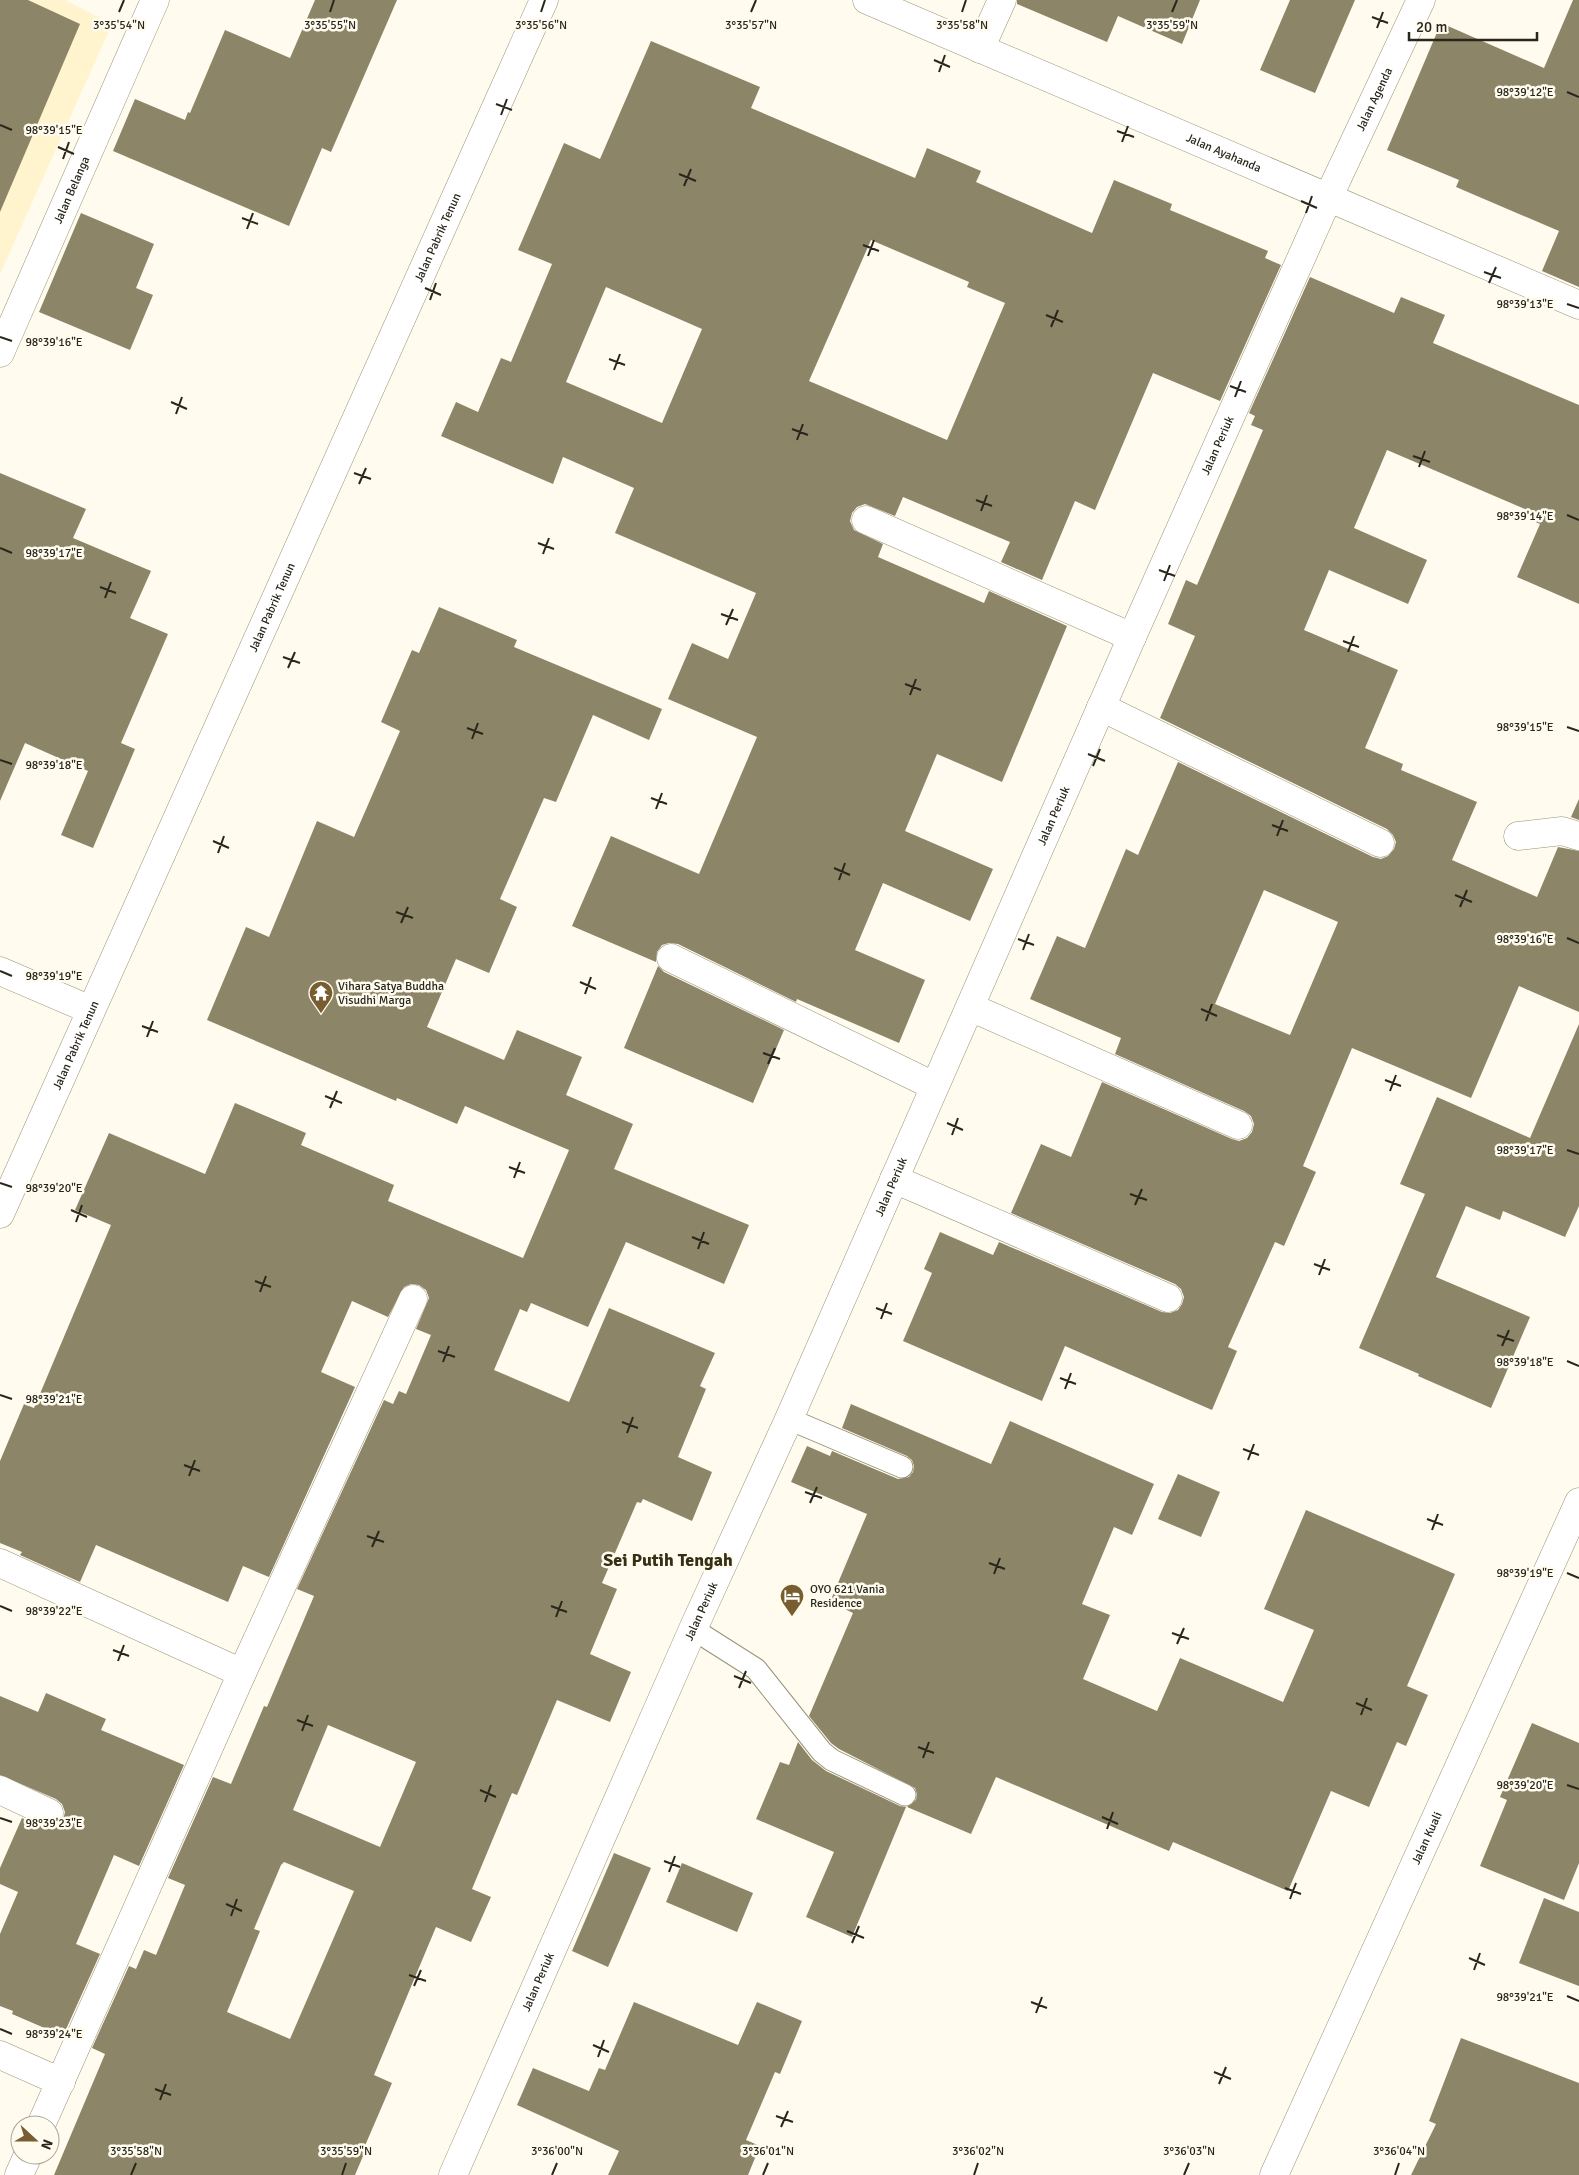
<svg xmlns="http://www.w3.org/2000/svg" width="1579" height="2175" font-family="Signika,sans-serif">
<rect width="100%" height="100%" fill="#fffcef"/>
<path fill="#fff4ce" d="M 0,0 L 65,0 L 112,24 L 0,274 Z"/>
<g fill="#8d8568" fill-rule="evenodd">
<path d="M 0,0 L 28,0 L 80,24 L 0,212 Z"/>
<path d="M 315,0 L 397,0 L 331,152 L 322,148 L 289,226 L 113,151 L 135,99 L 185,120 L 188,112 L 190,113 L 225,30 L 290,58 Z"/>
<path d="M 1017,0 L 1200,0 L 1182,44 L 1118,16 L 1107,42 L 1017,4 Z"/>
<path d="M 1290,0 L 1355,0 L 1315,93 L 1260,70 Z"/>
<path d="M 1573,0 L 1579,0 L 1579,287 L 1542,271 L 1559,231 L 1456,187 L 1459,180 L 1387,150 L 1441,23 L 1544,68 Z"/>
<path d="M 651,41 L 760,87 L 751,108 L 915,178 L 927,148 L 981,171 L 976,182 L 1092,233 L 1114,180 L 1172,204 L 1170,210 L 1268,251 L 1265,258 L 1281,265 L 1220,401 L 1153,373 L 1095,510 L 1075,501 L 1042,580 L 1001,562 L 1010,542 L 903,497 L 895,516 L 865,504 L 857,507 L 852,513 L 850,521 L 854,530 L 883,544 L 878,557 L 984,603 L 989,591 L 1067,626 L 1002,782 L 937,754 L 905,831 L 993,869 L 970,921 L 883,883 L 855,950 L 925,980 L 899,1043 L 797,999 L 796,1002 L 678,944 L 669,943 L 662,945 L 657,952 L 656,962 L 572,926 L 611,836 L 699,874 L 757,737 L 668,699 L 692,643 L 728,659 L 756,593 L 615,533 L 634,488 L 563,457 L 553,484 L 441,436 L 456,402 L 478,412 L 501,358 L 511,362 L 552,264 L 518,250 L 564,143 L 600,159 ZM 871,240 L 969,282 L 967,287 L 1005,303 L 947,440 L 809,381 ZM 606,287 L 702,329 L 662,423 L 566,382 Z"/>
<path d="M 81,213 L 154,244 L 136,288 L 153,295 L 130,350 L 39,312 Z"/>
<path d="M 1310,277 L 1394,313 L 1401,297 L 1445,315 L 1433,343 L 1579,405 L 1579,604 L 1517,577 L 1540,524 L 1529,519 L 1532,512 L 1387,450 L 1354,528 L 1427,560 L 1408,604 L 1329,570 L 1304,630 L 1398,670 L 1365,748 L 1403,764 L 1401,770 L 1477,802 L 1452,860 L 1537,897 L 1558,847 L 1579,851 L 1579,1012 L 1519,986 L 1471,1098 L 1352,1048 L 1303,1166 L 1316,1172 L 1284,1246 L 1275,1242 L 1228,1347 L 1237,1351 L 1212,1410 L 1065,1346 L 1042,1401 L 903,1341 L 932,1273 L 924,1269 L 940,1232 L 993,1255 L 999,1242 L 1162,1312 L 1170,1313 L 1178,1310 L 1182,1304 L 1184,1297 L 1181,1289 L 1175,1284 L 1011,1213 L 1041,1144 L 1071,1157 L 1102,1082 L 1232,1139 L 1239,1141 L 1247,1138 L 1252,1132 L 1254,1124 L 1251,1116 L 1244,1111 L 1115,1054 L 1121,1038 L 1030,999 L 1057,936 L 1085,948 L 1126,849 L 1138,855 L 1178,762 L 1373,857 L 1381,859 L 1388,856 L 1394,849 L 1396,842 L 1393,835 L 1387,829 L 1160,718 L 1195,636 L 1168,624 L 1186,580 L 1197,585 L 1263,430 L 1251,425 L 1255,416 L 1249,413 ZM 1264,890 L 1338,922 L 1290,1035 L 1215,1004 Z"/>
<path d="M 0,473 L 86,509 L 73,538 L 151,571 L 130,618 L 168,634 L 121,743 L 135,749 L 93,848 L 61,835 L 88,771 L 25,743 L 0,801 Z"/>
<path d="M 439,607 L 517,640 L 514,647 L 662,709 L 649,740 L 593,715 L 556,802 L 544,798 L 500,899 L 517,907 L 489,973 L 456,959 L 427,1027 L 504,1060 L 517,1030 L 582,1057 L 566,1095 L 633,1124 L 614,1169 L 749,1225 L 724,1284 L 626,1242 L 588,1327 L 531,1303 L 527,1312 L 520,1309 L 494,1370 L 569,1402 L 609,1308 L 715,1353 L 700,1386 L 706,1389 L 678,1457 L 712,1472 L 692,1521 L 643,1499 L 641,1503 L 637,1502 L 602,1583 L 617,1589 L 590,1654 L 631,1672 L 610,1722 L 557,1700 L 517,1795 L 512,1793 L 472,1889 L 491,1897 L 471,1942 L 436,1927 L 374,2075 L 392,2083 L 364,2148 L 366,2149 L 355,2175 L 54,2175 L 105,2054 L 92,2048 L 129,1966 L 136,1969 L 144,1950 L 156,1955 L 185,1885 L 168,1878 L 213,1777 L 231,1784 L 264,1706 L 267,1707 L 314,1596 L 297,1589 L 384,1400 L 393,1404 L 399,1391 L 406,1394 L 431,1335 L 416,1329 L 429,1298 L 426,1290 L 419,1285 L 411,1284 L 404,1287 L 388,1317 L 352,1301 L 321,1372 L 355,1387 L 269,1577 L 243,1566 L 228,1602 L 96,1545 L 80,1582 L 20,1555 L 22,1552 L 0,1543 L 0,1461 L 24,1404 L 34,1408 L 111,1225 L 75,1210 L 109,1133 L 205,1174 L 235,1103 L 306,1133 L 301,1145 L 394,1185 L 388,1201 L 523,1258 L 569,1150 L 465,1106 L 457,1124 L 397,1098 L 396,1101 L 207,1020 L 246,927 L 269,937 L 317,821 L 354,837 L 400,731 L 381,722 L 412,650 L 419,653 ZM 328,1725 L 416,1762 L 380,1847 L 293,1810 ZM 284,1862 L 354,1891 L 290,2039 L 227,2012 L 260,1931 L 254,1929 L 281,1865 Z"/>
<path d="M 1579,799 L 1579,820 L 1571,817 Z"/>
<path d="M 658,966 L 664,972 L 784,1030 L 753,1103 L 624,1048 Z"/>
<path d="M 1579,1024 L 1579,1206 L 1565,1237 L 1503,1211 L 1500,1220 L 1466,1206 L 1436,1277 L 1530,1317 L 1491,1408 L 1418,1376 L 1419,1374 L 1359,1348 L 1425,1194 L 1400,1184 L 1437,1097 L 1530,1138 Z"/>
<path d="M 851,1404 L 991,1464 L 1010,1421 L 1154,1484 L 1132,1535 L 1114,1527 L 1082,1604 L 1110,1615 L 1083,1679 L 1157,1711 L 1180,1658 L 1283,1702 L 1314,1630 L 1264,1609 L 1306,1510 L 1455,1574 L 1407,1686 L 1428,1695 L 1406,1746 L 1397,1742 L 1369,1807 L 1331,1791 L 1288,1891 L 1173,1842 L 1169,1851 L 996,1777 L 971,1834 L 907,1807 L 916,1800 L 917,1794 L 915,1788 L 839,1749 L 831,1743 L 809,1716 L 853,1613 L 830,1602 L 867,1514 L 791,1482 L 807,1446 L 830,1456 L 832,1451 L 898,1479 L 909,1477 L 913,1472 L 914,1466 L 912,1460 L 907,1456 L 842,1428 Z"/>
<path d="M 1178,1474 L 1220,1492 L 1201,1537 L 1158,1519 Z"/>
<path d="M 46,1693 L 106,1719 L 101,1730 L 184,1765 L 139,1866 L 114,1855 L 76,1944 L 100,1954 L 63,2036 L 12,2014 L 13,2011 L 0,2006 L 0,1934 L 18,1892 L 0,1884 L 0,1868 L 22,1818 L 42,1827 L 51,1828 L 58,1826 L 63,1820 L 65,1812 L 62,1804 L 56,1799 L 0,1775 L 0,1696 L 38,1712 Z"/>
<path d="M 1532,1723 L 1579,1743 L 1579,1863 L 1564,1900 L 1480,1866 L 1507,1800 L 1500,1797 Z"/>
<path d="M 798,1742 L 812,1760 L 826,1771 L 900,1806 L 906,1807 L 852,1937 L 806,1917 L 834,1852 L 756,1819 L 780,1762 L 789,1765 Z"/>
<path d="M 614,1853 L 651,1868 L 608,1967 L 572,1951 Z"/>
<path d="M 682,1863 L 753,1893 L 737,1932 L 666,1902 Z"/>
<path d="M 1544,1898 L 1579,1912 L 1579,1986 L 1519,1963 Z"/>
<path d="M 634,2002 L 738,2045 L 757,2002 L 802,2021 L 780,2074 L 775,2072 L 746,2140 L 760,2146 L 748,2175 L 608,2175 L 619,2151 L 517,2105 L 533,2068 L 589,2091 L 599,2068 L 605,2070 Z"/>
<path d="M 1461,2038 L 1579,2083 L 1579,2175 L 1411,2175 L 1436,2124 L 1429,2121 Z"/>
</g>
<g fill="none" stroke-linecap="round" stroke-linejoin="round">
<defs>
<g id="service">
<path d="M 789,1419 L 902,1467"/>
<path d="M 693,1629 L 756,1669 L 822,1752 L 832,1760 L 905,1795"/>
</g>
<g id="minor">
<path d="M 980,49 L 1002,0"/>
<path id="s1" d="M 0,353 L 155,0"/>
<path d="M 866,520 L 1132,637"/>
<path d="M 1101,707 L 1380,843"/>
<path d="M 1518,836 L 1562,831 L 1579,836"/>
<path d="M 671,958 L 934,1086"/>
<path d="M 0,971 L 91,1010"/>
<path d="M 970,1007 L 1238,1125"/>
<path d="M 894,1179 L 1168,1298"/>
<path d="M 0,1563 L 242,1673"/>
<path d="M 0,1790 L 49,1813"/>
<path d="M 0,2055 L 61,2082"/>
<path d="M 41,2125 L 242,1673 L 413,1299"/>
<path d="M 19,2175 L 28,2155"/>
<path id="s2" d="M 453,2175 L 693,1629 L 789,1419 L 1132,637 L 1328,198 L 1421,0"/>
<path id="s3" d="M 1274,2175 L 1579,1502"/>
</g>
<g id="tertiary">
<path id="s4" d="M 867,0 L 1579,305"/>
<path id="s5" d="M 0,1214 L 544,0"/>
</g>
</defs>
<use href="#service" stroke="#9a9276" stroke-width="23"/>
<use href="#minor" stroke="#9a9276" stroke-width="29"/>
<use href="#tertiary" stroke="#9a9276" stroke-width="29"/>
<use href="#service" stroke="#fff" stroke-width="21"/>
<use href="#minor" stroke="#fff" stroke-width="28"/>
<use href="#tertiary" stroke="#fff" stroke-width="28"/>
</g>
<path fill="none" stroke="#29261b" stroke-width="2" d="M 119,12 L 124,0M 330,12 L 334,0M 541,12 L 545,0M 751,12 L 756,0M 962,12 L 966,0M 1172,12 L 1177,0M 1372,17 L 1388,23M 1377,28 L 1383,12M 934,60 L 950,67M 939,72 L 945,55M 1567,92 L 1579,97M 496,104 L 512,110M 501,115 L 507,99M 0,125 L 12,130M 1117,131 L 1134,137M 1122,142 L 1128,126M 58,147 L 74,154M 63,159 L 69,142M 679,174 L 696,181M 684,186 L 691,169M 1301,201 L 1317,208M 1306,213 L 1312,196M 242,218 L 258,224M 247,229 L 253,213M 863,245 L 879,251M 868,256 L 874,240M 1484,272 L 1501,278M 1489,283 L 1496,267M 425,288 L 441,295M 430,300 L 436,283M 1567,304 L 1579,308M 1046,315 L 1063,322M 1051,327 L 1058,310M 0,337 L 12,341M 609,359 L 625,365M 614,370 L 620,354M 1230,386 L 1246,392M 1235,397 L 1241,381M 171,402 L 187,409M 176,414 L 182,397M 792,429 L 808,435M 797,440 L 803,424M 1413,456 L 1430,462M 1419,467 L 1425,451M 354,473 L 371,479M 359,484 L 366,468M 976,500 L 992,506M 981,511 L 987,495M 1567,515 L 1579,520M 538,543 L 554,549M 0,548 L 12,553M 543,554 L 549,538M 1159,570 L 1175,576M 1164,581 L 1170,565M 100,587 L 116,593M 105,598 L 111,582M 721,614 L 738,620M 726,625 L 733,609M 1343,641 L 1359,647M 1348,652 L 1354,636M 283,657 L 300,663M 288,668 L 295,652M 905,684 L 921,690M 910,695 L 916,679M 1567,727 L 1579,731M 467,728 L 483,734M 472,739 L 478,723M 1088,754 L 1105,761M 0,760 L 12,764M 1093,766 L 1100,749M 651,798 L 667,804M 656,809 L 662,793M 1272,825 L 1288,831M 1277,836 L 1283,820M 213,841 L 229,848M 218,853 L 224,836M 834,868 L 850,875M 839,880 L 845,863M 1455,895 L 1472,902M 1460,907 L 1467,890M 396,912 L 413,918M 401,923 L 408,907M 1567,938 L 1579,943M 1018,939 L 1034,945M 1023,950 L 1029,934M 0,971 L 12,976M 580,982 L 596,989M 585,994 L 591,977M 1201,1009 L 1217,1016M 1206,1021 L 1212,1004M 142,1026 L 158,1032M 147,1037 L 153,1021M 763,1053 L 780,1059M 768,1064 L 775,1048M 1385,1080 L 1401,1086M 1390,1091 L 1396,1075M 325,1096 L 342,1103M 330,1108 L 337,1091M 947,1123 L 963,1130M 952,1135 L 958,1118M 1567,1150 L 1579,1154M 509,1167 L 525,1173M 514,1178 L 520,1162M 0,1183 L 12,1187M 1130,1194 L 1147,1200M 1135,1205 L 1142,1189M 71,1210 L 87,1217M 76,1222 L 82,1205M 692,1237 L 709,1244M 698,1249 L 704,1232M 1314,1264 L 1330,1270M 1319,1275 L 1325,1259M 255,1281 L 271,1287M 260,1292 L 266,1276M 876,1308 L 892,1314M 881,1319 L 887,1303M 1497,1335 L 1514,1341M 1502,1346 L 1509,1330M 438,1351 L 455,1357M 1567,1361 L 1579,1366M 443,1362 L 449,1346M 1060,1378 L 1076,1384M 1065,1389 L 1071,1373M 0,1395 L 12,1399M 622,1422 L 638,1428M 627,1433 L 633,1417M 1243,1449 L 1259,1455M 1248,1460 L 1254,1444M 184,1465 L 200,1471M 189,1476 L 195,1460M 805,1492 L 822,1498M 810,1503 L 817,1487M 1427,1519 L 1443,1525M 1432,1530 L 1438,1514M 367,1536 L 384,1542M 372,1547 L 379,1531M 989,1563 L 1005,1569M 1567,1573 L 1579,1578M 994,1574 L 1000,1558M 0,1606 L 12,1611M 551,1606 L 567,1612M 556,1617 L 562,1601M 1172,1633 L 1189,1639M 1177,1644 L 1184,1628M 113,1650 L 129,1656M 118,1661 L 124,1645M 734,1676 L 751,1683M 739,1688 L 746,1671M 1356,1703 L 1372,1710M 1361,1715 L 1367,1698M 297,1720 L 313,1726M 302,1731 L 308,1715M 918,1747 L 934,1753M 923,1758 L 929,1742M 1567,1785 L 1579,1789M 480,1790 L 496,1797M 485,1802 L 491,1785M 1102,1817 L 1118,1824M 0,1818 L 12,1822M 1107,1829 L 1113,1812M 664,1861 L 680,1867M 669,1872 L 675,1856M 1285,1888 L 1301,1894M 1290,1899 L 1296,1883M 226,1904 L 242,1911M 231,1916 L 237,1899M 847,1931 L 864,1938M 852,1943 L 859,1926M 1469,1958 L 1485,1965M 1474,1970 L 1480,1953M 409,1975 L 426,1981M 414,1986 L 421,1970M 1567,1996 L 1579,2001M 1031,2002 L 1047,2008M 1036,2013 L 1042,1997M 0,2029 L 12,2034M 593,2045 L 609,2052M 598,2057 L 604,2040M 1214,2072 L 1231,2079M 1219,2084 L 1226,2067M 155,2089 L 171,2095M 160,2100 L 166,2084M 776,2116 L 793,2122M 781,2127 L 788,2111M 131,2175 L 136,2163M 342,2175 L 346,2163M 552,2175 L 557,2163M 763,2175 L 768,2163M 974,2175 L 978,2163M 1184,2175 L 1189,2163M 1395,2175 L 1399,2163"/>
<defs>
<symbol id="temple-pin" viewBox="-11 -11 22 30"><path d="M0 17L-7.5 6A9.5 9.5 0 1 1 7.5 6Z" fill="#785d30" stroke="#fffcef"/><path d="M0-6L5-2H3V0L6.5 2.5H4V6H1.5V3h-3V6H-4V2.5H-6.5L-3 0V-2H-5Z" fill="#fff"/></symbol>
<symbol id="hotel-pin" viewBox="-11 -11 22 30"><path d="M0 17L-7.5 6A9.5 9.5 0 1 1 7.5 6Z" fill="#785d30" stroke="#fffcef"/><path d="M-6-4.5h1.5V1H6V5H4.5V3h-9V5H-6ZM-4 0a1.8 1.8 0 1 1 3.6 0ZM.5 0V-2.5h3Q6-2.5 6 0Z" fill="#fff"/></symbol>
</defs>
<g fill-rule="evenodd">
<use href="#temple-pin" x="307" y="979" width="28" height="38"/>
<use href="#hotel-pin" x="778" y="1582" width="28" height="38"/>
</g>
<g text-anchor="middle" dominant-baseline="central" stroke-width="5" stroke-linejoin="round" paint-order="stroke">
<g font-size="12" fill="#29261b" stroke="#fffcef">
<text stroke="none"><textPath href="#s2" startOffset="2271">Jalan Agenda</textPath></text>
<text stroke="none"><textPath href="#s4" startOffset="388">Jalan Ayahanda</textPath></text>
<text stroke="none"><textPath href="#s1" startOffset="178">Jalan Belanga</textPath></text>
<text stroke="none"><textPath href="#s5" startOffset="1070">Jalan Pabrik Tenun</textPath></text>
<text stroke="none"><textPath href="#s2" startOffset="1891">Jalan Periuk</textPath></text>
<text stroke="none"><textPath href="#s5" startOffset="665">Jalan Pabrik Tenun</textPath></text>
<text stroke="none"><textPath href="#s2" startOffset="1486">Jalan Periuk</textPath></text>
<text stroke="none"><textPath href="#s5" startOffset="185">Jalan Pabrik Tenun</textPath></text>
<text stroke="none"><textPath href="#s2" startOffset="1081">Jalan Periuk</textPath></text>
<text stroke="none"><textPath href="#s2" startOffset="616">Jalan Periuk</textPath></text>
<text stroke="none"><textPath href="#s3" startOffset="370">Jalan Kuali</textPath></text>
<text stroke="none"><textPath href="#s2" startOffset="211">Jalan Periuk</textPath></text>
</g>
<g font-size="12" fill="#29261b" stroke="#fffcef" text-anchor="start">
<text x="338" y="986">Vihara Satya Buddha<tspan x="338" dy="14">Visudhi Marga</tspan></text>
<text x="810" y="1589">OYO 621 Vania<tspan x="810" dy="14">Residence</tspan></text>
</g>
<g font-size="18" font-weight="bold" fill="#352f15" stroke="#fffcef">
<text x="668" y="1560">Sei Putih Tengah</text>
</g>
</g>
<g font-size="12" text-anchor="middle" fill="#29261b" stroke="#fffcef" stroke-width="5" stroke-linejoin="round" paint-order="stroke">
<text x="119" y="29">3°35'54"N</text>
<text x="330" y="29">3°35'55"N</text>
<text x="541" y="29">3°35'56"N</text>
<text x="751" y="29">3°35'57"N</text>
<text x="962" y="29">3°35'58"N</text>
<text x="1172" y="29">3°35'59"N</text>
<text x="1525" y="96">98°39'12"E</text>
<text x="54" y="134">98°39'15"E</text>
<text x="1525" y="308">98°39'13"E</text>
<text x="54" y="346">98°39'16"E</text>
<text x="1525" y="520">98°39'14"E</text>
<text x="54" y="557">98°39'17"E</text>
<text x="1525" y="731">98°39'15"E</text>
<text x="54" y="769">98°39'18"E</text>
<text x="1525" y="943">98°39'16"E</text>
<text x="54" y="980">98°39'19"E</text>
<text x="1525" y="1154">98°39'17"E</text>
<text x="54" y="1192">98°39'20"E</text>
<text x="1525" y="1366">98°39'18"E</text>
<text x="54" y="1403">98°39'21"E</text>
<text x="1525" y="1577">98°39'19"E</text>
<text x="54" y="1615">98°39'22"E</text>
<text x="1525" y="1789">98°39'20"E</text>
<text x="54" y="1827">98°39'23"E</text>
<text x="1525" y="2001">98°39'21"E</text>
<text x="54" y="2038">98°39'24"E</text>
<text x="136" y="2155">3°35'58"N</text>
<text x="346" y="2155">3°35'59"N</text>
<text x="557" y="2155">3°36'00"N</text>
<text x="768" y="2155">3°36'01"N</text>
<text x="978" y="2155">3°36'02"N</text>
<text x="1189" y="2155">3°36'03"N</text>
<text x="1399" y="2155">3°36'04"N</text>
</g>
<g transform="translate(35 2140) rotate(111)"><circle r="24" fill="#fffcef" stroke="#a9a69a"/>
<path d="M0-4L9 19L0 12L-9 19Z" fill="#785d30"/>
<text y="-8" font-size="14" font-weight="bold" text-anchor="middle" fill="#29261b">N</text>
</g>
<path d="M1409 32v8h128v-8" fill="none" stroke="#29261b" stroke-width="2.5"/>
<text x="1416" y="32" font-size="15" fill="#29261b" stroke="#fffcef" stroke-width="4" paint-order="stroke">20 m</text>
</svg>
